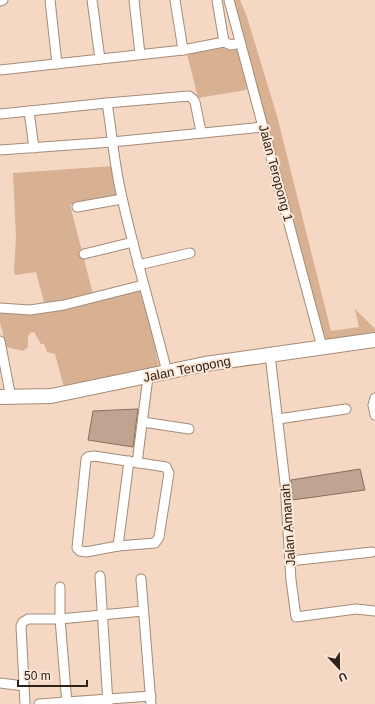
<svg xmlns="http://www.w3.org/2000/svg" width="375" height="704" font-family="Helvetica,sans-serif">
<rect width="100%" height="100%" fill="#f4d8c4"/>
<g fill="#d8b092">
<path d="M 232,0 L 240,0 L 247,17 L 277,116 L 331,331 L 359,327 L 355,309 L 375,329 L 375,333 L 373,334 L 323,341 Z"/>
<path d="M 235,46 L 237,50 L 247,86 L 246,90 L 198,98 L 187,54 Z"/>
<path d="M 113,166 L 119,196 L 70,205 L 93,294 L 45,306 L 36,272 L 16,275 L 14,273 L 16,238 L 13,173 Z"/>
<path d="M 140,288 L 151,324 L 159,368 L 65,391 L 55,354 L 47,352 L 44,344 L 41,344 L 34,332 L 30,333 L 28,336 L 28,347 L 23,351 L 6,347 L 0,322 L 0,310 L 14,310 Z"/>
</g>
<g fill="#bfa591" stroke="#88705d">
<path d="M 138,409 L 133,447 L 88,440 L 93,411 Z"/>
<path d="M 360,469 L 365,490 L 292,500 L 291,480 Z"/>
</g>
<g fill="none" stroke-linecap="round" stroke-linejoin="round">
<defs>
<g id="minor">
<path d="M 50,0 L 57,64"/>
<path d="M 92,0 L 100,59"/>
<path d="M 134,0 L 140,54"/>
<path d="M 175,0 L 183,50"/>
<path d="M 217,0 L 224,42"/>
<path d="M 229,0 L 322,347"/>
<path d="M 0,1 L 3,0"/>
<path d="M 0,70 L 183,50 L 224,42 L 231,45 L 240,43"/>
<path d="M 107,103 L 189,96 L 193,99 L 195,102 L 201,132"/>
<path d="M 29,111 L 34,148"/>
<path d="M 0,114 L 107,103 C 112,133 114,163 121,193 C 134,253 152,312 167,372"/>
<path d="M 0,150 L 112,142 L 263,127"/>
<path d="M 77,207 L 122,199"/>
<path d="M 84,254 L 133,242"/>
<path d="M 138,265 L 190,253"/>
<path d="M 0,308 L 30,310 L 64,305 L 143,285"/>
<path d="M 0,341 L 11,398"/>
<path d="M 270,355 L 285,483 L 291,580 L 296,617 L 356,609 L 375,611"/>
<path d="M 375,398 L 373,405 L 375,415"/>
<path d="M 278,419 L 346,409"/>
<path d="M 143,422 L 189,429"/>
<path d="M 94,456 L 166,467 L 169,473 L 159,537 L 155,543 L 118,546 L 86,552 L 80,551 L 77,548 L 86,459 L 88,457 Z"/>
<path d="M 137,463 L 148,377"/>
<path d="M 118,546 L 129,461"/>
<path d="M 290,561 L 372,552"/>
<path d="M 100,576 L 108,704"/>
<path d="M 141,579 L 151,704"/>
<path d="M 60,587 L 60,619 L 67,704"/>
<path d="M 0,683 L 24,686"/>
<path d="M 25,704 L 21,626 L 23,622 L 28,619 L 60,619 L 143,611"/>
<path d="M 39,704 L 151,696"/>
</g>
<path id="primary" d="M 0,397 L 51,396 L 205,364 L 375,340"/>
</defs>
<use href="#minor" stroke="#a58c78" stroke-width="11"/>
<use href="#primary" stroke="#a58c78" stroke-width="16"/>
<use href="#minor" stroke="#fff" stroke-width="9"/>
<use href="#primary" stroke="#fff" stroke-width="14"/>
</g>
<g text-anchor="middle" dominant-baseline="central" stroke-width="4" stroke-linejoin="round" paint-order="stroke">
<g font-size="13" fill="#2c221a" stroke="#fde7d6">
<text transform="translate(276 173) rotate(75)">Jalan Teropong 1</text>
<text transform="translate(187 369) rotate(-11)">Jalan Teropong</text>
<text transform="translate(288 525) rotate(-94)">Jalan Amanah</text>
</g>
</g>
<g transform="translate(339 668) rotate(158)" stroke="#fde7d6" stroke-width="3" paint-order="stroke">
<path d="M0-3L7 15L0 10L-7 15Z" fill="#2c221a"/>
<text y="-6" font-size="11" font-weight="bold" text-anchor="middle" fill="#2c221a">U</text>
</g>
<path d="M18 680v6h69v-6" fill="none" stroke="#2c221a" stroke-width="2"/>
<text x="24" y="680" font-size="12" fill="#2c221a" stroke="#fde7d6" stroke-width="3" paint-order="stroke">50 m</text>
</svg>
